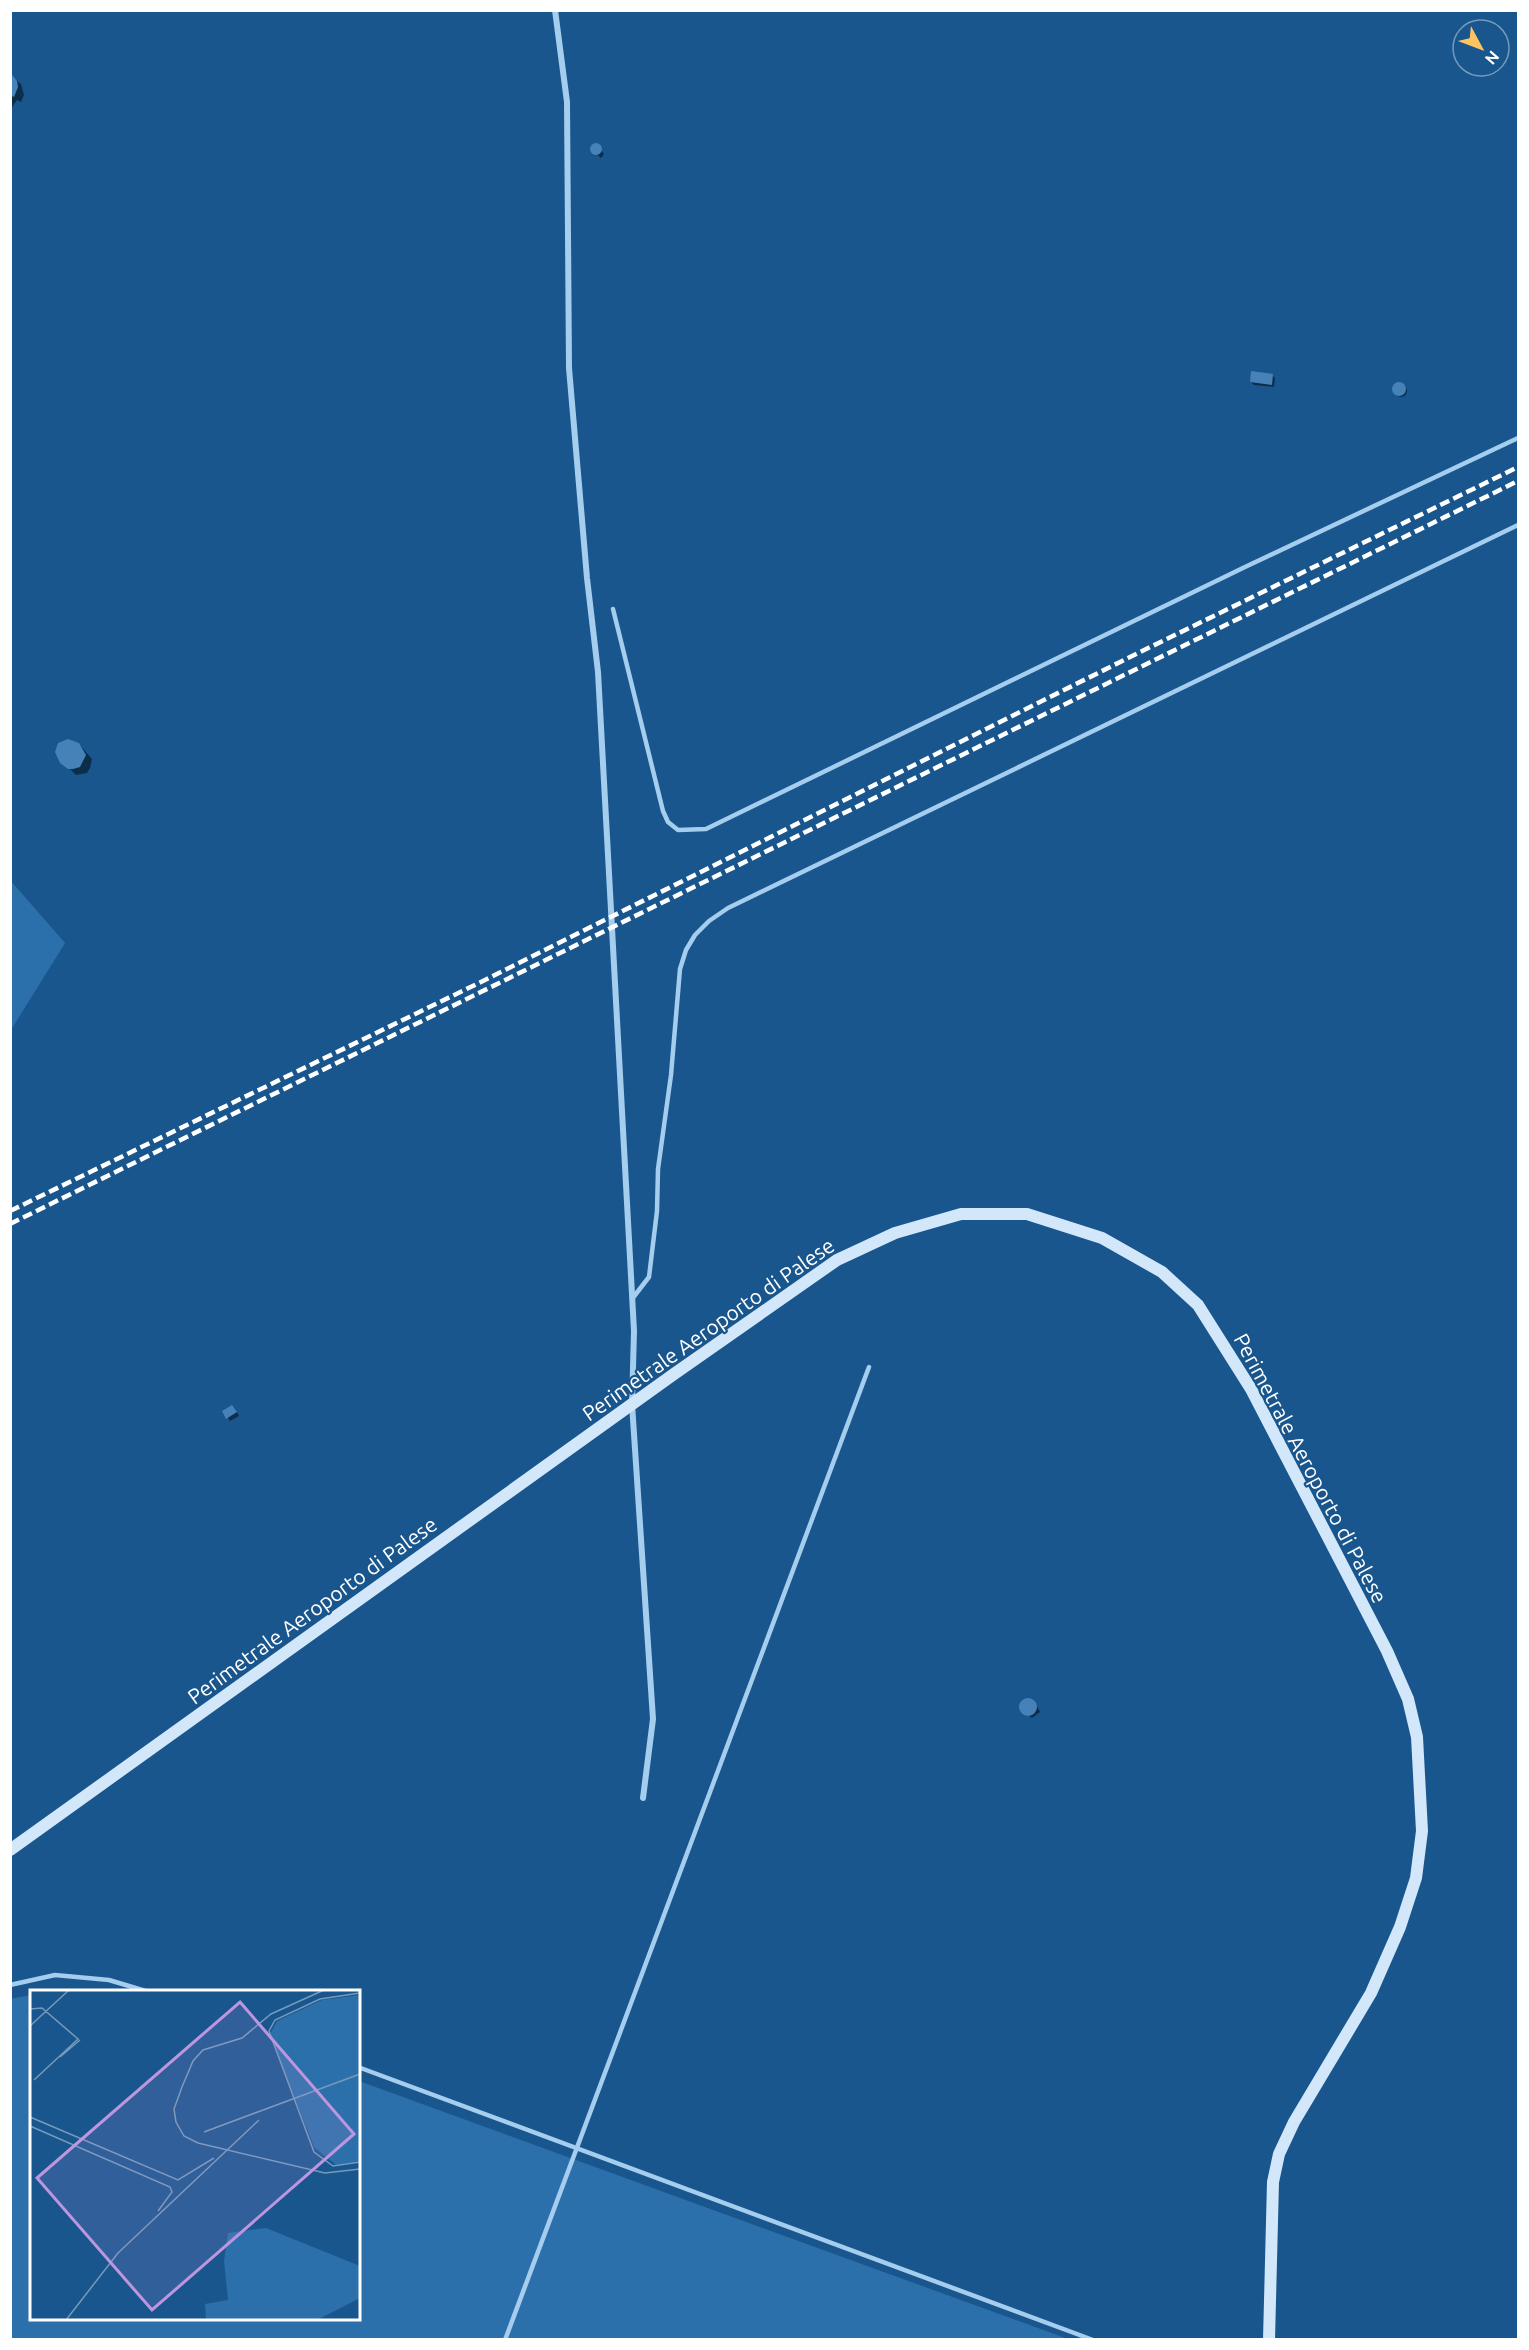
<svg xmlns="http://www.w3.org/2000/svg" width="1529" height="2350" font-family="Ubuntu,sans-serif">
<rect width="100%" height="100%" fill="#19568d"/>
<g fill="#2c70ab">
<path d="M 10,880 L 65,943 L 11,1030 L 10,1030 Z"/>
<path d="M 31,1995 L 32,2318 L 358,2318 L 359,2081 L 1068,2339 L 11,2339 L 10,1999 Z"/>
</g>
<g fill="#0007">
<path d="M 10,75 L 21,84 L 24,95 L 21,102 L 17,100 L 10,110 Z"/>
<path d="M 596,144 L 604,154 L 601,158 L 591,149 L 592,146 Z"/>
<path d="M 1272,375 L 1275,378 L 1274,387 L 1254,385 L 1251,382 Z"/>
<circle cx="1401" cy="391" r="6"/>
<path d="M 79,744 L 92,759 L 90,768 L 87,773 L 76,775 L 58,757 Z"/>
<path d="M 235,1409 L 239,1416 L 230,1421 L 224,1412 Z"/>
<path d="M 1030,1699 L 1036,1704 L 1040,1712 L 1032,1718 L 1021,1709 L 1022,1701 Z"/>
</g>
<g fill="#4682b8">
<path d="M 10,72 L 17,81 L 18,87 L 14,97 L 10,95 Z"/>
<circle cx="596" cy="149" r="6"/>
<path d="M 1251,371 L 1273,374 L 1272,385 L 1250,382 Z"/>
<circle cx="1399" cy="389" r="7"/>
<path d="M 68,739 L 79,743 L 86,755 L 80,767 L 73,769 L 68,769 L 60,763 L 55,752 L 58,743 Z"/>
<path d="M 232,1405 L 237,1412 L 226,1419 L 222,1411 Z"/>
<circle cx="1028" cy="1707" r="9"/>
</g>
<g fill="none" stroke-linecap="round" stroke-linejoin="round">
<g stroke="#a5cdee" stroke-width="4.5">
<path d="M 613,609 L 663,811 L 668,822 L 678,830 L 706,829 L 1245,567 L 1518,438"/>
<path d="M 632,1299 L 649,1277 L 657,1211 L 658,1169 L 671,1075 L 680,969 L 686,950 L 695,935 L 709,921 L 728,908 L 1518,525"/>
<path d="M 10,1985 L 55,1975 L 109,1980 L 149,1992"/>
<path d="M 358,2067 L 1093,2340"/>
<path d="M 505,2340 L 869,1367"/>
</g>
<path stroke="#a5cdee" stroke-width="6" d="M 555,10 L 567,102 L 569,368 L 587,578 L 598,672 L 634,1331 L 632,1404 L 653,1719 L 643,1798"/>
<path stroke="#d2e7fa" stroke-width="12" d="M 10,1850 L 674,1374 L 837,1260 L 895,1233 L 961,1214 L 1027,1214 L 1102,1238 L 1162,1272 L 1198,1305 L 1251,1389 L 1387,1651 L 1408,1699 L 1417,1737 L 1422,1831 L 1416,1878 L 1400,1927 L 1371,1993 L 1294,2122 L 1279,2154 L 1273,2182 L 1269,2340"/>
<g stroke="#fff" stroke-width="4.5" stroke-dasharray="10 4.5" stroke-linecap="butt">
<path d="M 10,1211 L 483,981 L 1130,657 L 1518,467"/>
<path d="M 10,1224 L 1518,481"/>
</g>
</g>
<g text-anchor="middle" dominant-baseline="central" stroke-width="4.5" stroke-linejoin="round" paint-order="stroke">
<g font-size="21" fill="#fff" stroke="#19568d">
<text transform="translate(708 1329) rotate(-35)">Perimetrale Aeroporto di Palese</text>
<text transform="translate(1311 1468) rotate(62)">Perimetrale Aeroporto di Palese</text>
<text transform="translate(312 1610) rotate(-36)">Perimetrale Aeroporto di Palese</text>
</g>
</g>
<g transform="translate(30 1990)">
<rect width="330" height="330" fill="#19568d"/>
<path d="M 330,5 L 330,171 L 306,175 L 284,157 L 240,44 L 247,31 L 292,10 ZM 236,238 L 330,276 L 330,308 L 287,330 L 176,330 L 175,314 L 198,310 L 194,271 L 198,243 Z" fill="#2c70ab"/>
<path fill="none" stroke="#759abb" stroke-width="1.5" d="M 294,0 L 241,24 L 212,48 L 173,60 L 163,71 L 152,97 L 144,119 L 146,132 L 154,146 L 168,153 L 295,183 L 330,179M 330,3 L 290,9 L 245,30 L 239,41 L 284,162 L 303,176 L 330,172M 0,19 L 12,18 L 48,49 L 4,90M 0,36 L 39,0M 30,67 L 50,50M 0,127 L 148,190 L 184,168M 0,136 L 140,197 L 142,202 L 128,221M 174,142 L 330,84M 36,330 L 88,263 L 229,130"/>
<path fill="#bd96df" fill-opacity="0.15" stroke="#bd96df" stroke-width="3" d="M 210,12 L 324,144 L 122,320 L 7,188 Z"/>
<rect width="330" height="330" fill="none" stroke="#fff" stroke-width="3"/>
</g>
<rect width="1529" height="2350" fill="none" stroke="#ffffff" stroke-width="24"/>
<g transform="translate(1481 48) rotate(131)"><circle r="28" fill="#19568d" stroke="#759abb" stroke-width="1.5"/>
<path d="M0-4.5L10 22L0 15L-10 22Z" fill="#ffc462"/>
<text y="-9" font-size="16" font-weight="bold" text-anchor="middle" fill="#ffffff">N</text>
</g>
</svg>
